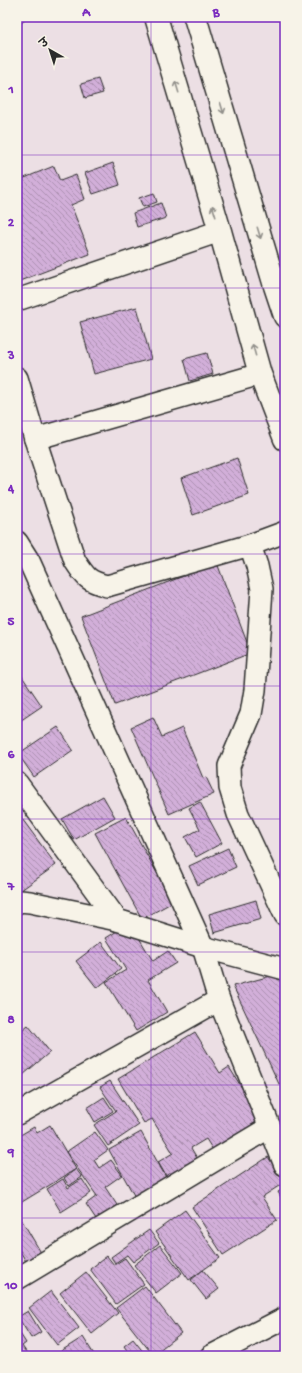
<svg xmlns="http://www.w3.org/2000/svg" width="302" height="1373" font-family="'Gochi Hand','Playpen Sans Deva',sans-serif">
<defs>
<pattern id="building-back-hatch" width="6" height="6" patternUnits="userSpaceOnUse"><rect width="6" height="6" fill="#d2afd9"/><path d="M-1 5l2 2M0 0l6 6M5-1l2 2" fill="none" stroke="#ab8fb0"/></pattern>
</defs>
<rect width="100%" height="100%" fill="#ecdfe4"/>
<filter id="ink" filterUnits="userSpaceOnUse"><feTurbulence type="fractalNoise" baseFrequency=".025" numOctaves="2"/><feDisplacementMap in="SourceGraphic" scale="8" xChannelSelector="R" yChannelSelector="G"/><feConvolveMatrix kernelMatrix="1 2 1 2 8 2 1 2 1" color-interpolation-filters="sRGB"/></filter>
<g filter="url(#ink)">
<g fill="url(#building-back-hatch)" stroke="#2b2b2b">
<path d="M 17,17 L 29,17 L 17,26 Z"/>
<path d="M 98,79 L 103,93 L 85,98 L 81,84 Z"/>
<path d="M 113,163 L 120,185 L 93,194 L 85,173 Z"/>
<path d="M 54,166 L 60,181 L 76,175 L 85,199 L 71,205 L 90,254 L 17,282 L 17,181 Z"/>
<path d="M 154,193 L 157,202 L 143,207 L 139,198 Z"/>
<path d="M 161,203 L 166,218 L 137,227 L 133,213 Z"/>
<path d="M 137,307 L 151,359 L 94,374 L 80,322 Z"/>
<path d="M 207,353 L 213,374 L 190,381 L 184,359 Z"/>
<path d="M 237,458 L 249,495 L 193,515 L 181,478 Z"/>
<path d="M 217,563 L 251,653 L 115,705 L 81,616 Z"/>
<path d="M 17,669 L 42,706 L 17,723 Z"/>
<path d="M 153,717 L 162,737 L 182,728 L 203,778 L 206,777 L 214,794 L 169,814 L 131,727 Z"/>
<path d="M 58,727 L 73,750 L 34,777 L 18,754 Z"/>
<path d="M 103,796 L 115,817 L 74,840 L 62,819 Z"/>
<path d="M 200,802 L 222,843 L 196,857 L 185,837 L 200,829 L 189,808 Z"/>
<path d="M 17,812 L 56,865 L 17,893 Z"/>
<path d="M 126,817 L 173,902 L 142,919 L 95,833 Z"/>
<path d="M 228,848 L 236,867 L 198,885 L 189,866 Z"/>
<path d="M 256,900 L 261,919 L 214,933 L 209,914 Z"/>
<path d="M 130,923 L 153,961 L 168,951 L 176,963 L 148,980 L 167,1012 L 136,1031 L 106,982 L 126,970 L 106,938 Z"/>
<path d="M 101,942 L 121,969 L 97,988 L 76,961 Z"/>
<path d="M 271,976 L 285,982 L 285,1081 L 279,1084 L 233,986 Z"/>
<path d="M 28,1025 L 50,1052 L 23,1075 L 17,1068 L 17,1034 Z"/>
<path d="M 195,1032 L 220,1073 L 229,1067 L 265,1125 L 216,1155 L 206,1139 L 191,1148 L 200,1163 L 169,1181 L 158,1162 L 173,1153 L 152,1119 L 144,1123 L 118,1079 Z"/>
<path d="M 110,1081 L 139,1125 L 108,1146 L 94,1125 L 116,1111 L 100,1087 Z"/>
<path d="M 104,1097 L 113,1111 L 95,1122 L 87,1108 Z"/>
<path d="M 50,1125 L 76,1169 L 17,1205 L 17,1137 L 34,1127 L 37,1133 Z"/>
<path d="M 95,1132 L 108,1150 L 94,1160 L 99,1168 L 111,1160 L 122,1175 L 105,1187 L 119,1208 L 98,1222 L 86,1204 L 97,1196 L 66,1152 Z"/>
<path d="M 141,1132 L 168,1181 L 136,1199 L 109,1150 Z"/>
<path d="M 268,1157 L 285,1182 L 262,1197 L 277,1220 L 223,1255 L 192,1207 Z"/>
<path d="M 76,1169 L 82,1177 L 69,1186 L 64,1178 Z"/>
<path d="M 63,1179 L 68,1188 L 82,1179 L 91,1193 L 61,1212 L 47,1189 Z"/>
<path d="M 285,1188 L 285,1204 L 278,1192 Z"/>
<path d="M 185,1210 L 220,1258 L 189,1280 L 155,1232 Z"/>
<path d="M 17,1212 L 43,1256 L 28,1265 L 17,1246 Z"/>
<path d="M 149,1230 L 159,1243 L 133,1262 L 127,1255 L 115,1263 L 111,1257 Z"/>
<path d="M 160,1245 L 182,1273 L 156,1293 L 134,1265 Z"/>
<path d="M 107,1256 L 114,1265 L 125,1258 L 144,1284 L 116,1304 L 90,1269 Z"/>
<path d="M 203,1270 L 219,1289 L 206,1299 L 191,1280 Z"/>
<path d="M 86,1272 L 118,1313 L 92,1334 L 60,1293 Z"/>
<path d="M 145,1286 L 181,1333 L 153,1355 L 116,1308 Z"/>
<path d="M 51,1291 L 79,1328 L 57,1345 L 29,1308 Z"/>
<path d="M 28,1311 L 41,1332 L 31,1338 L 18,1317 Z"/>
<path d="M 17,1329 L 26,1343 L 22,1346 L 29,1356 L 17,1356 Z"/>
<path d="M 83,1337 L 95,1356 L 64,1356 L 61,1351 Z"/>
<path d="M 133,1339 L 145,1354 L 142,1356 L 131,1356 L 124,1346 Z"/>
</g>
<g fill="none" stroke-linecap="round" stroke-linejoin="round">
<defs>
<g id="street">
<path d="M 17,300 L 220,231"/>
<path d="M 17,378 L 35,439 L 75,561 C 86,578 88,581 107,586 L 250,545 L 257,566 L 262,589 L 255,690 L 251,714 L 229,766 L 230,788 L 238,814 L 285,915"/>
<path d="M 35,439 L 260,374"/>
<path d="M 17,542 L 29,561 L 203,947 L 219,1000 L 285,1165"/>
<path d="M 250,545 L 285,532"/>
<path d="M 17,783 L 117,920"/>
<path d="M 17,903 L 20,901 L 30,902 L 117,920 L 203,947 L 285,969"/>
<path d="M 17,1114 L 219,1000"/>
<path d="M 17,1279 L 270,1127"/>
<path d="M 211,1356 L 285,1318"/>
</g>
<g id="secondary">
<path d="M 156,17 L 220,231 L 260,374 L 285,439"/>
<path d="M 195,17 L 275,286 L 285,316"/>
</g>
</defs>
<use href="#street" stroke="#2b2b2b" stroke-width="24"/>
<use href="#secondary" stroke="#2b2b2b" stroke-width="25"/>
<use href="#street" stroke="#f7f3e8" stroke-width="21"/>
<use href="#secondary" stroke="#f7f3e8" stroke-width="22"/>
</g>
<defs><path id="oneway-shaft" d="M-6 0H5M1.5-3L5.5 0L1.5 3" fill="none" stroke-width="1.6" stroke-linecap="round" stroke-linejoin="round"/></defs>
<g stroke="#918f8a">
<use href="#oneway-shaft" transform="translate(177 87) rotate(-107)"/>
<use href="#oneway-shaft" transform="translate(222 108) rotate(73)"/>
<use href="#oneway-shaft" transform="translate(214 211) rotate(-107)"/>
<use href="#oneway-shaft" transform="translate(259 233) rotate(73)"/>
<use href="#oneway-shaft" transform="translate(254 350) rotate(-106)"/>
</g>
</g>
<path fill="none" stroke="#7b2cbf" stroke-width="1" stroke-opacity="0.55" d="M 151,17 L 151,1356M 17,155 L 285,155M 17,288 L 285,288M 17,421 L 285,421M 17,554 L 285,554M 17,686 L 285,686M 17,819 L 285,819M 17,952 L 285,952M 17,1085 L 285,1085M 17,1218 L 285,1218"/>
<rect width="302" height="1373" fill="none" stroke="#f7f3e8" stroke-width="44"/>
<g transform="translate(50 50) rotate(321)" stroke="#f7f3e8" stroke-width="3" paint-order="stroke">
<path d="M0-3L7 15L0 10L-7 15Z" fill="#2b2b2b"/>
<text y="-6" font-size="11" font-weight="bold" text-anchor="middle" fill="#2b2b2b">उ</text>
</g>
<rect x="22" y="22" width="258" height="1329" fill="none" stroke="#7b2cbf" stroke-width="1.5"/>
<g font-size="13" text-anchor="middle" font-weight="bold" fill="#7b2cbf">
<text x="86" y="16">A</text>
<text x="216" y="16">B</text>
<text x="11" y="93">1</text>
<text x="11" y="226">2</text>
<text x="11" y="359">3</text>
<text x="11" y="492">4</text>
<text x="11" y="625">5</text>
<text x="11" y="758">6</text>
<text x="11" y="890">7</text>
<text x="11" y="1023">8</text>
<text x="11" y="1156">9</text>
<text x="11" y="1289">10</text>
</g>
</svg>
